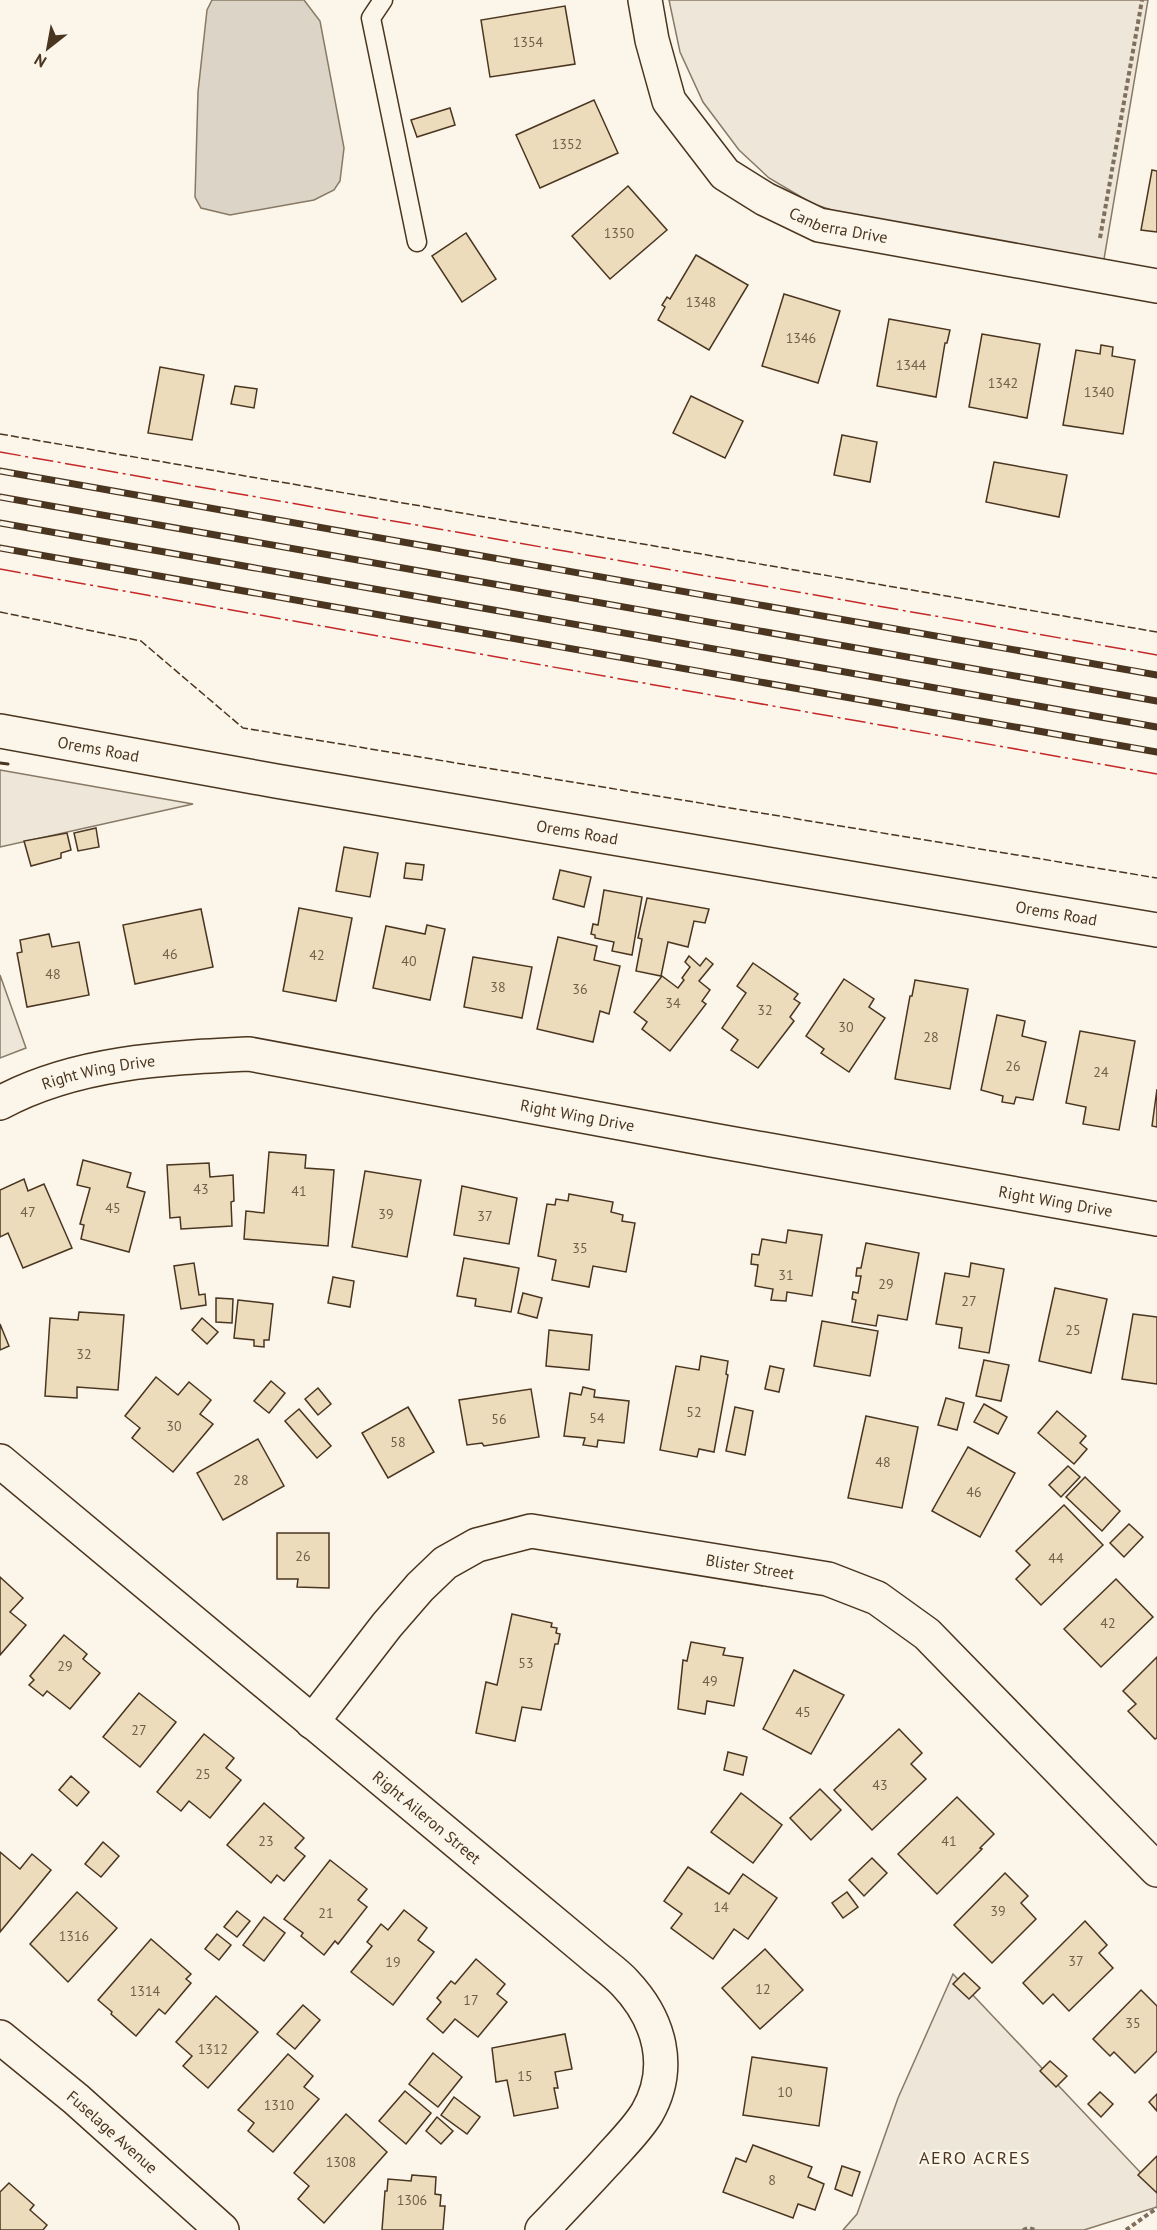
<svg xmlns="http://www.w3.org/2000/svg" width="1157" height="2230" font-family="'PT Sans',sans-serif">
<rect width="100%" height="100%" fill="#fbf6e9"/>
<g fill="#ede6d9" stroke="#887966" stroke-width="1.5">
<path d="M 669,0 L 1148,0 L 1103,265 L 860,219 L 813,204 L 769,178 L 739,150 L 703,102 L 680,52 Z"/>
<path d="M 0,770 L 193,804 L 0,847 Z"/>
<path d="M 0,975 L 26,1048 L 0,1058 Z"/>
<path d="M 953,1974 L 1157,2190 L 1157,2207 L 1084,2230 L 843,2230 L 857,2214 L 898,2098 Z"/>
</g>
<path fill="#dcd4c6" stroke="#887966" stroke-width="1.5" d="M 212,0 L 304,0 L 320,21 L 344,148 L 340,181 L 334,190 L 314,200 L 230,215 L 201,208 L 195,197 L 198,92 L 207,10 Z"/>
<g fill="#ecdcbc" stroke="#4a3520" stroke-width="1.5">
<path d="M 565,6 L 575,64 L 490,77 L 481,20 Z"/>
<path d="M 594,100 L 618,153 L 540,188 L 516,135 Z"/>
<path d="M 450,108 L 455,125 L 417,137 L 411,120 Z"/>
<path d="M 1152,170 L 1157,171 L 1157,232 L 1141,230 Z"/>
<path d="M 628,186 L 667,230 L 610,279 L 572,236 Z"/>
<path d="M 466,233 L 496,279 L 462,302 L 432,256 Z"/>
<path d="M 696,255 L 748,285 L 709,350 L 658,320 L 665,307 L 662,305 L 667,297 L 670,299 Z"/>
<path d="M 784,294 L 840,311 L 818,383 L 762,366 Z"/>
<path d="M 889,319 L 950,330 L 947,343 L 945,343 L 936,397 L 877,386 Z"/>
<path d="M 982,334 L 1040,344 L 1027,418 L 969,407 Z"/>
<path d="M 1101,345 L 1113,347 L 1112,356 L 1135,360 L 1123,434 L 1063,425 L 1076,350 L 1100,354 Z"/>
<path d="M 160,367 L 204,375 L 192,440 L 148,433 Z"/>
<path d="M 235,386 L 257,389 L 254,408 L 231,404 Z"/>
<path d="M 691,396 L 743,421 L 725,458 L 673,433 Z"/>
<path d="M 842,435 L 877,442 L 870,482 L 834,475 Z"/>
<path d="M 994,462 L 1067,475 L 1059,517 L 986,502 Z"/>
<path d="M 96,828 L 99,847 L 78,851 L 74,833 Z"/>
<path d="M 67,833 L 71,850 L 61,853 L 61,858 L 31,866 L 24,841 Z"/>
<path d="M 344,847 L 378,853 L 370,897 L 336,891 Z"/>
<path d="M 406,863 L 424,865 L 422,880 L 404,878 Z"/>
<path d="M 560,870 L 591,877 L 584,907 L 553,899 Z"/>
<path d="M 604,890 L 642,897 L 632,955 L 612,951 L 614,942 L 595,938 L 595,935 L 591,934 L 593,924 L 598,925 Z"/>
<path d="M 647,898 L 709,909 L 705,923 L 694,921 L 688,947 L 668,942 L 661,976 L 636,971 L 642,939 L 638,938 Z"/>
<path d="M 299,908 L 352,918 L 336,1001 L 283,991 Z"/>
<path d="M 201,909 L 213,967 L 135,984 L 123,925 Z"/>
<path d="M 427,925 L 445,929 L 430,1000 L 373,988 L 386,926 L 425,934 Z"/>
<path d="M 49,934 L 52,947 L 79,942 L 89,995 L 27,1007 L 17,953 L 22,952 L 20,940 Z"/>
<path d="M 558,937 L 597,946 L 594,960 L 620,966 L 609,1014 L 600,1011 L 593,1042 L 537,1029 Z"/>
<path d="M 689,956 L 700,966 L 706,958 L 713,964 L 699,981 L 710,990 L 702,1001 L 706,1004 L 670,1051 L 642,1029 L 647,1022 L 634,1012 L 662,976 L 678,988 L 684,980 L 682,978 L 690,967 L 685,962 Z"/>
<path d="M 473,957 L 532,967 L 522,1018 L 464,1007 Z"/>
<path d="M 753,963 L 798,994 L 794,999 L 800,1003 L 790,1017 L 794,1021 L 758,1068 L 731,1050 L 738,1040 L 722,1028 L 746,993 L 737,986 Z"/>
<path d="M 844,979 L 874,999 L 869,1007 L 885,1018 L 849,1072 L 821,1053 L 824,1049 L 806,1036 Z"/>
<path d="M 915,980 L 968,989 L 950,1089 L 895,1079 L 910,996 L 912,996 Z"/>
<path d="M 997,1015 L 1025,1021 L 1022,1036 L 1046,1042 L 1033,1100 L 1016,1097 L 1014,1104 L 1002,1102 L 1003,1096 L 981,1090 Z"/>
<path d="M 1080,1031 L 1135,1041 L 1119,1130 L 1083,1124 L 1086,1107 L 1066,1103 Z"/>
<path d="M 1157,1089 L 1157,1127 L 1152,1126 Z"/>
<path d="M 269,1152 L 306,1155 L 305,1168 L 334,1170 L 328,1246 L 244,1239 L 246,1211 L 264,1213 Z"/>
<path d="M 83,1160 L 131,1173 L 127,1187 L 145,1192 L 129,1252 L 81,1239 L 84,1225 L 80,1224 L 90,1188 L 77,1185 Z"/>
<path d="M 209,1163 L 210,1177 L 233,1175 L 234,1201 L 231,1202 L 232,1226 L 181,1229 L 180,1217 L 170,1218 L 167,1165 Z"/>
<path d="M 365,1171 L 421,1180 L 407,1257 L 352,1247 Z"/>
<path d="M 24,1179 L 28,1191 L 44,1184 L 72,1248 L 23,1268 L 8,1233 L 0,1237 L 0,1190 Z"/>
<path d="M 462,1186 L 517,1198 L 509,1244 L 454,1235 Z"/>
<path d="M 569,1194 L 613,1202 L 611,1212 L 623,1215 L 622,1221 L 635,1223 L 626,1272 L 593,1266 L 589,1287 L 552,1280 L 556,1260 L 538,1256 L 547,1204 L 555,1205 L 556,1199 L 568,1201 Z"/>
<path d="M 788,1230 L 822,1235 L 812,1296 L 787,1292 L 786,1301 L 771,1300 L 773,1289 L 755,1286 L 758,1265 L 751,1264 L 752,1254 L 759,1255 L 762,1239 L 786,1243 Z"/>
<path d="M 866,1243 L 919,1253 L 907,1320 L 878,1315 L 876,1326 L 852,1322 L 856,1300 L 852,1299 L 853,1292 L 858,1293 L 861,1276 L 856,1276 L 857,1268 L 861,1268 Z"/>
<path d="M 464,1258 L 519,1268 L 511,1312 L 475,1306 L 476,1299 L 457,1296 Z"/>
<path d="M 194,1263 L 199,1295 L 205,1294 L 206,1305 L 181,1309 L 174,1266 Z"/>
<path d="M 971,1263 L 1004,1269 L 989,1353 L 959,1348 L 962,1328 L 936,1324 L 945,1273 L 969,1277 Z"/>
<path d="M 333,1277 L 354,1281 L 350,1307 L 328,1303 Z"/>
<path d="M 1055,1288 L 1107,1299 L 1091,1373 L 1039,1361 Z"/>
<path d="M 523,1293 L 542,1298 L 537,1318 L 518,1313 Z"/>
<path d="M 216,1298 L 233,1299 L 232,1323 L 216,1322 Z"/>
<path d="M 238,1300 L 273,1304 L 269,1340 L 264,1340 L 264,1347 L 254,1346 L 254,1340 L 234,1338 Z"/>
<path d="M 79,1312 L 124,1315 L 118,1390 L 77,1387 L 77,1398 L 45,1396 L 50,1318 L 78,1320 Z"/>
<path d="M 1133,1314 L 1157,1317 L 1157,1384 L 1122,1379 Z"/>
<path d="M 202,1318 L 218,1332 L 207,1344 L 192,1330 Z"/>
<path d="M 822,1321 L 878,1331 L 870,1376 L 814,1366 Z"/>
<path d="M 0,1324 L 9,1346 L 0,1350 Z"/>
<path d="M 549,1330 L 592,1335 L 589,1370 L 546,1366 Z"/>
<path d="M 701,1356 L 728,1361 L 726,1374 L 728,1375 L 714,1452 L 699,1449 L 697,1457 L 660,1450 L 676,1366 L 699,1370 Z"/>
<path d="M 984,1360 L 1009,1365 L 1001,1401 L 976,1396 Z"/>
<path d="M 770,1366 L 784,1369 L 779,1392 L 765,1389 Z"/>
<path d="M 156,1377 L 178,1395 L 189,1382 L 211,1400 L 200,1414 L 213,1424 L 173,1472 L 132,1438 L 140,1428 L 125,1416 Z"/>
<path d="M 271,1381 L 285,1393 L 269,1413 L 254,1401 Z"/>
<path d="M 583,1387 L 595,1390 L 594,1397 L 629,1401 L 624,1443 L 598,1440 L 597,1447 L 583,1445 L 585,1438 L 564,1436 L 570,1393 L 581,1395 Z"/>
<path d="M 318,1388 L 331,1404 L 318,1415 L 305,1399 Z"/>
<path d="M 531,1389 L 539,1437 L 484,1446 L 482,1443 L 467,1445 L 459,1400 Z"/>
<path d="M 946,1398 L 964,1403 L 957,1430 L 938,1425 Z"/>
<path d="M 984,1404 L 1007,1417 L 998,1434 L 974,1422 Z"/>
<path d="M 408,1407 L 434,1452 L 388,1478 L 362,1433 Z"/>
<path d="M 735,1407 L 753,1411 L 745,1455 L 726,1451 Z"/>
<path d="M 299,1409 L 331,1446 L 317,1458 L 285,1421 Z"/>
<path d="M 1057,1411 L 1086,1436 L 1080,1443 L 1087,1449 L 1074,1464 L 1038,1433 Z"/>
<path d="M 866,1416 L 918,1427 L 902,1508 L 848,1498 Z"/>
<path d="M 258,1439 L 284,1486 L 223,1520 L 197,1473 Z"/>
<path d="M 968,1447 L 1015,1473 L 980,1537 L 932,1511 Z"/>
<path d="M 1068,1466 L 1080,1477 L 1061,1497 L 1049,1485 Z"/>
<path d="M 1085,1477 L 1120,1511 L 1102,1531 L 1066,1497 Z"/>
<path d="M 1064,1505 L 1103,1545 L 1041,1605 L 1016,1579 L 1030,1565 L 1016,1551 Z"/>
<path d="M 1129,1524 L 1143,1537 L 1124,1557 L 1110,1543 Z"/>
<path d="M 277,1533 L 329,1533 L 329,1588 L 297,1587 L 298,1579 L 277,1579 Z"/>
<path d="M 0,1577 L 23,1598 L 10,1612 L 26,1625 L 0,1655 Z"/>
<path d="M 1116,1579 L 1153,1617 L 1101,1667 L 1064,1629 Z"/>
<path d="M 512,1614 L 552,1623 L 551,1627 L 557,1628 L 556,1633 L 560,1634 L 558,1644 L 555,1644 L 541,1710 L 522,1707 L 515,1741 L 476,1733 L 486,1682 L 497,1685 Z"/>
<path d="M 64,1635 L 87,1654 L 83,1659 L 100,1673 L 70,1709 L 47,1691 L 43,1696 L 29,1685 L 34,1680 L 30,1676 Z"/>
<path d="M 691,1642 L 725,1648 L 723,1655 L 743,1658 L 734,1706 L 707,1701 L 705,1714 L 678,1709 L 683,1660 L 687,1661 Z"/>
<path d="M 1157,1657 L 1157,1738 L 1155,1739 L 1128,1711 L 1136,1704 L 1123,1691 Z"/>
<path d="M 794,1670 L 844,1695 L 811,1754 L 763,1729 Z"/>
<path d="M 139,1693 L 176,1722 L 140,1767 L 103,1737 Z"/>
<path d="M 899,1729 L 922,1753 L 911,1764 L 926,1779 L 872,1830 L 834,1790 Z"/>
<path d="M 204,1734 L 234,1758 L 226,1768 L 241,1780 L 210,1818 L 189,1801 L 181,1811 L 157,1792 Z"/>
<path d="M 728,1752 L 747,1757 L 743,1775 L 724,1770 Z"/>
<path d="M 71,1776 L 89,1792 L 77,1806 L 59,1790 Z"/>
<path d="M 820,1789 L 841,1810 L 811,1840 L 790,1818 Z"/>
<path d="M 741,1793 L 782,1825 L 753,1863 L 711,1832 Z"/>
<path d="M 957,1797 L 994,1834 L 980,1848 L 982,1849 L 937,1894 L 898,1854 Z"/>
<path d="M 264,1803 L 304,1838 L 295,1848 L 305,1856 L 284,1881 L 277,1875 L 271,1883 L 227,1845 Z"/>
<path d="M 103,1842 L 119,1856 L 101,1877 L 85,1864 Z"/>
<path d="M 0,1852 L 20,1869 L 32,1854 L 51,1870 L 0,1932 Z"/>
<path d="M 872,1858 L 887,1873 L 864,1896 L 849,1880 Z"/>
<path d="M 330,1860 L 367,1889 L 358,1900 L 367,1907 L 338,1944 L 335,1941 L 324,1955 L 301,1936 L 303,1933 L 284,1919 Z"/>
<path d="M 688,1867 L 729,1894 L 743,1874 L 777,1898 L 748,1939 L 734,1929 L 713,1959 L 671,1928 L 682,1914 L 664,1901 Z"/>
<path d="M 1005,1873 L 1028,1896 L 1021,1903 L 1036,1919 L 992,1963 L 954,1925 Z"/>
<path d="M 77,1892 L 117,1928 L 68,1982 L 30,1944 Z"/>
<path d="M 847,1892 L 858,1907 L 843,1918 L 832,1903 Z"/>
<path d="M 404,1910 L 427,1928 L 418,1940 L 434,1952 L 393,2005 L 351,1972 L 372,1946 L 367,1942 L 381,1924 L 388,1930 Z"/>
<path d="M 237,1911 L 250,1921 L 237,1937 L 224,1927 Z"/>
<path d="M 264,1917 L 285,1933 L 264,1961 L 243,1945 Z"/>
<path d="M 1085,1921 L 1107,1945 L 1099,1953 L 1113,1968 L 1069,2011 L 1053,1994 L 1043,2004 L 1023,1983 Z"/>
<path d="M 217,1934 L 231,1945 L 219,1960 L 205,1949 Z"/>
<path d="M 151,1939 L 191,1974 L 186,1979 L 191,1983 L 165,2014 L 159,2009 L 136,2036 L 111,2014 L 112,2012 L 98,2000 Z"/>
<path d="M 765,1949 L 803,1990 L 760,2029 L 722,1988 Z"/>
<path d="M 476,1959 L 505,1984 L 497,1994 L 507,2002 L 478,2037 L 455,2019 L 443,2033 L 427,2019 L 441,2002 L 437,1998 L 451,1981 L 455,1984 Z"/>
<path d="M 964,1973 L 980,1988 L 969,1999 L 953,1984 Z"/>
<path d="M 1141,1990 L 1157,2006 L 1157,2051 L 1135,2073 L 1114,2052 L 1110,2056 L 1093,2039 Z"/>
<path d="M 216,1996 L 258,2032 L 208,2088 L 183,2066 L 192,2056 L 176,2042 Z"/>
<path d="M 303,2005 L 320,2020 L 295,2049 L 277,2034 Z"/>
<path d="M 565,2034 L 572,2069 L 555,2072 L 558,2088 L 554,2088 L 558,2108 L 514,2116 L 507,2080 L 496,2082 L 492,2048 Z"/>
<path d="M 433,2053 L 462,2077 L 438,2107 L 409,2084 Z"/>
<path d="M 288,2054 L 313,2076 L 304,2087 L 319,2099 L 273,2152 L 248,2131 L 254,2123 L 238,2110 Z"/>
<path d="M 752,2057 L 827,2068 L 819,2126 L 743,2115 Z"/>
<path d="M 1050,2061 L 1067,2076 L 1056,2087 L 1040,2071 Z"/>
<path d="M 405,2091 L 431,2113 L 406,2144 L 379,2121 Z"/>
<path d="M 1100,2092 L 1113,2104 L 1101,2117 L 1088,2104 Z"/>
<path d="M 1157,2094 L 1157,2111 L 1149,2102 Z"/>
<path d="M 454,2097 L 480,2117 L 467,2134 L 441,2115 Z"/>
<path d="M 346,2114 L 387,2152 L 324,2223 L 298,2199 L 309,2186 L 294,2173 Z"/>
<path d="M 437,2117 L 453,2131 L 441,2144 L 426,2131 Z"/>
<path d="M 753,2145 L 812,2167 L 808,2177 L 824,2184 L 815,2210 L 798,2204 L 793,2218 L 723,2192 L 736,2158 L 746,2162 Z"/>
<path d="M 1157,2156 L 1157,2193 L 1138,2175 Z"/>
<path d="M 842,2166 L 860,2172 L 852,2196 L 835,2189 Z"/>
<path d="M 412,2175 L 436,2177 L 435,2194 L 441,2195 L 440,2206 L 445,2206 L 443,2230 L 382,2230 L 385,2191 L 387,2191 L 388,2179 L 411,2181 Z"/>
<path d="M 9,2183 L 34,2205 L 30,2210 L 47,2225 L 43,2230 L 0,2230 L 0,2192 Z"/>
</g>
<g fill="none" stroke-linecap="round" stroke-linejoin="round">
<defs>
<path id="service" d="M 383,0 L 371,18 L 417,242"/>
<g id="minor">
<path id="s1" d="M 645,0 L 652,40 L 669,101 L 725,174 L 765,199 L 819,225 L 1157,286"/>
<path id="s2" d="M 0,731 L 276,781 L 1157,930"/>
<path id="s3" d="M 0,1103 C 76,1062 165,1058 249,1054 L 712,1140 L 1157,1219"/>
<path id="s4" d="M 0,1461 L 590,1953 C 601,1963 615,1972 625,1983 C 660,2020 673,2068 647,2113 C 636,2131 619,2147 605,2163 C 584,2186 563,2208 542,2230"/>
<path id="s5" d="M 312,1722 L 387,1625 L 420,1587 L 445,1563 L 477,1545 L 531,1531 L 828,1579 L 877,1598 L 927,1634 L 1157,1870"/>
<path id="s6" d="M 0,2037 L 76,2099 L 222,2230"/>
</g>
</defs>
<use href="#service" stroke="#4a3520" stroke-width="21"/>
<use href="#minor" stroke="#4a3520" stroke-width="36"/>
<g stroke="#7f6f5c" stroke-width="4" stroke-dasharray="4.5 3" stroke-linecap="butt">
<path d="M 1100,238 L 1142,0"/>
<path d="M 1023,2230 L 1028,2228 L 1036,2230"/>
<path d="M 1126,2230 L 1157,2208"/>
</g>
<use href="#service" stroke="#fbf6e9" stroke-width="18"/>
<use href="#minor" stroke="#fbf6e9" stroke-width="33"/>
<defs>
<g id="rail">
<path d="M 0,471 L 1157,675"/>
<path d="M 0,497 L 1157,701"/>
<path d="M 0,523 L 1157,727"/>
<path d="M 0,548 L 1157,752"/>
</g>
</defs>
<use href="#rail" stroke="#4a3520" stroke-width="7"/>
<use href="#rail" stroke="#fbf6e9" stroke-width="4.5" stroke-dasharray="14" stroke-linecap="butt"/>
<g stroke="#4a3520" stroke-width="1.5" stroke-dasharray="8 3" stroke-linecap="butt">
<path d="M 0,434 L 1157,632"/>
<path d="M 0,612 L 141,641 L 243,728 L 1157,878"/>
</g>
<path stroke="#4a3520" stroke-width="3" d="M 0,763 L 8,764"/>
<g stroke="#c62828" stroke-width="1.5" stroke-dasharray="21 4.5 3 4.5" stroke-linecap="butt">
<path d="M 0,452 L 1157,655"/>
<path d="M 0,569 L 1157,774"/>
</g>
</g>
<g text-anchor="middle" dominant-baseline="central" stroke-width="4.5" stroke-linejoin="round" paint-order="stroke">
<g font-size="14" fill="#725f47">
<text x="528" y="42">1354</text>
<text x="567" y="144">1352</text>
<text x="619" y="233">1350</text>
<text x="701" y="302">1348</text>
<text x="801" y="338">1346</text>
<text x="911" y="365">1344</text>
<text x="1003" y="383">1342</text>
<text x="1099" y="392">1340</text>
<text x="170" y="954">46</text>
<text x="317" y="955">42</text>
<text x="409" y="961">40</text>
<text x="53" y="974">48</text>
<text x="498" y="987">38</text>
<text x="580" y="989">36</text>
<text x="673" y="1003">34</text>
<text x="765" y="1010">32</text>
<text x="846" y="1027">30</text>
<text x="931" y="1037">28</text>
<text x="1013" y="1066">26</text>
<text x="1101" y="1072">24</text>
<text x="201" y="1189">43</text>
<text x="299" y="1191">41</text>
<text x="113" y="1208">45</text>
<text x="28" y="1212">47</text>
<text x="386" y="1214">39</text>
<text x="485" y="1216">37</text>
<text x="580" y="1248">35</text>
<text x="786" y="1275">31</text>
<text x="886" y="1284">29</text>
<text x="969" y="1301">27</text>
<text x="1073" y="1330">25</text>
<text x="84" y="1354">32</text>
<text x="694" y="1412">52</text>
<text x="597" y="1418">54</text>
<text x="499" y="1419">56</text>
<text x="174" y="1426">30</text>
<text x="398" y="1442">58</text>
<text x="883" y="1462">48</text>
<text x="241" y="1480">28</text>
<text x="974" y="1492">46</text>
<text x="303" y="1556">26</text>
<text x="1056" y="1558">44</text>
<text x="1108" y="1623">42</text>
<text x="526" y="1663">53</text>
<text x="65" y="1666">29</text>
<text x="710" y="1681">49</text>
<text x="803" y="1712">45</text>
<text x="139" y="1730">27</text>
<text x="203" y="1774">25</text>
<text x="880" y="1785">43</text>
<text x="266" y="1841">23</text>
<text x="949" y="1841">41</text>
<text x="721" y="1907">14</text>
<text x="998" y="1911">39</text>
<text x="326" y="1913">21</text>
<text x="74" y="1936">1316</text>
<text x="1076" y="1961">37</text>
<text x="393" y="1962">19</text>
<text x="763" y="1989">12</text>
<text x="145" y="1991">1314</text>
<text x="471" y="2000">17</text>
<text x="1133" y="2023">35</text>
<text x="213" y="2049">1312</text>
<text x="525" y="2076">15</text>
<text x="785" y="2092">10</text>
<text x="279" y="2105">1310</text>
<text x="341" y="2162">1308</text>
<text x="772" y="2180">8</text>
<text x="412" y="2200">1306</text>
</g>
<g font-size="16" fill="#4a3520" stroke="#fbf6e9">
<text stroke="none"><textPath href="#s1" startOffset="322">Canberra Drive</textPath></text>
<text stroke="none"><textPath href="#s2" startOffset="100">Orems Road</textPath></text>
<text stroke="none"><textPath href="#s2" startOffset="586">Orems Road</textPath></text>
<text stroke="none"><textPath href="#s2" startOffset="1072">Orems Road</textPath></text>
<text stroke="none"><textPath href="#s3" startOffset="104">Right Wing Drive</textPath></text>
<text stroke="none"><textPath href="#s3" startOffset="590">Right Wing Drive</textPath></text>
<text stroke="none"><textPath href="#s3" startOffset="1076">Right Wing Drive</textPath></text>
<text stroke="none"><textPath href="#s5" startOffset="522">Blister Street</textPath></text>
<text stroke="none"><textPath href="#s4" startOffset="556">Right Aileron Street</textPath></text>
<text stroke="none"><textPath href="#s6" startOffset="147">Fuselage Avenue</textPath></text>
</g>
<g font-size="18" letter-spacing="1.5" fill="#4a3520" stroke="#fbf6e9">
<text x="975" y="2157">AERO ACRES</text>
</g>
</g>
<g transform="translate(48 48) rotate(211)" stroke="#fbf6e9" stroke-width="4.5" paint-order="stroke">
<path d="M0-4.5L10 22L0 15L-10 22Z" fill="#4a3520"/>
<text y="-9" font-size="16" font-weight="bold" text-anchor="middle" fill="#4a3520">N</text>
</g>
</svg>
